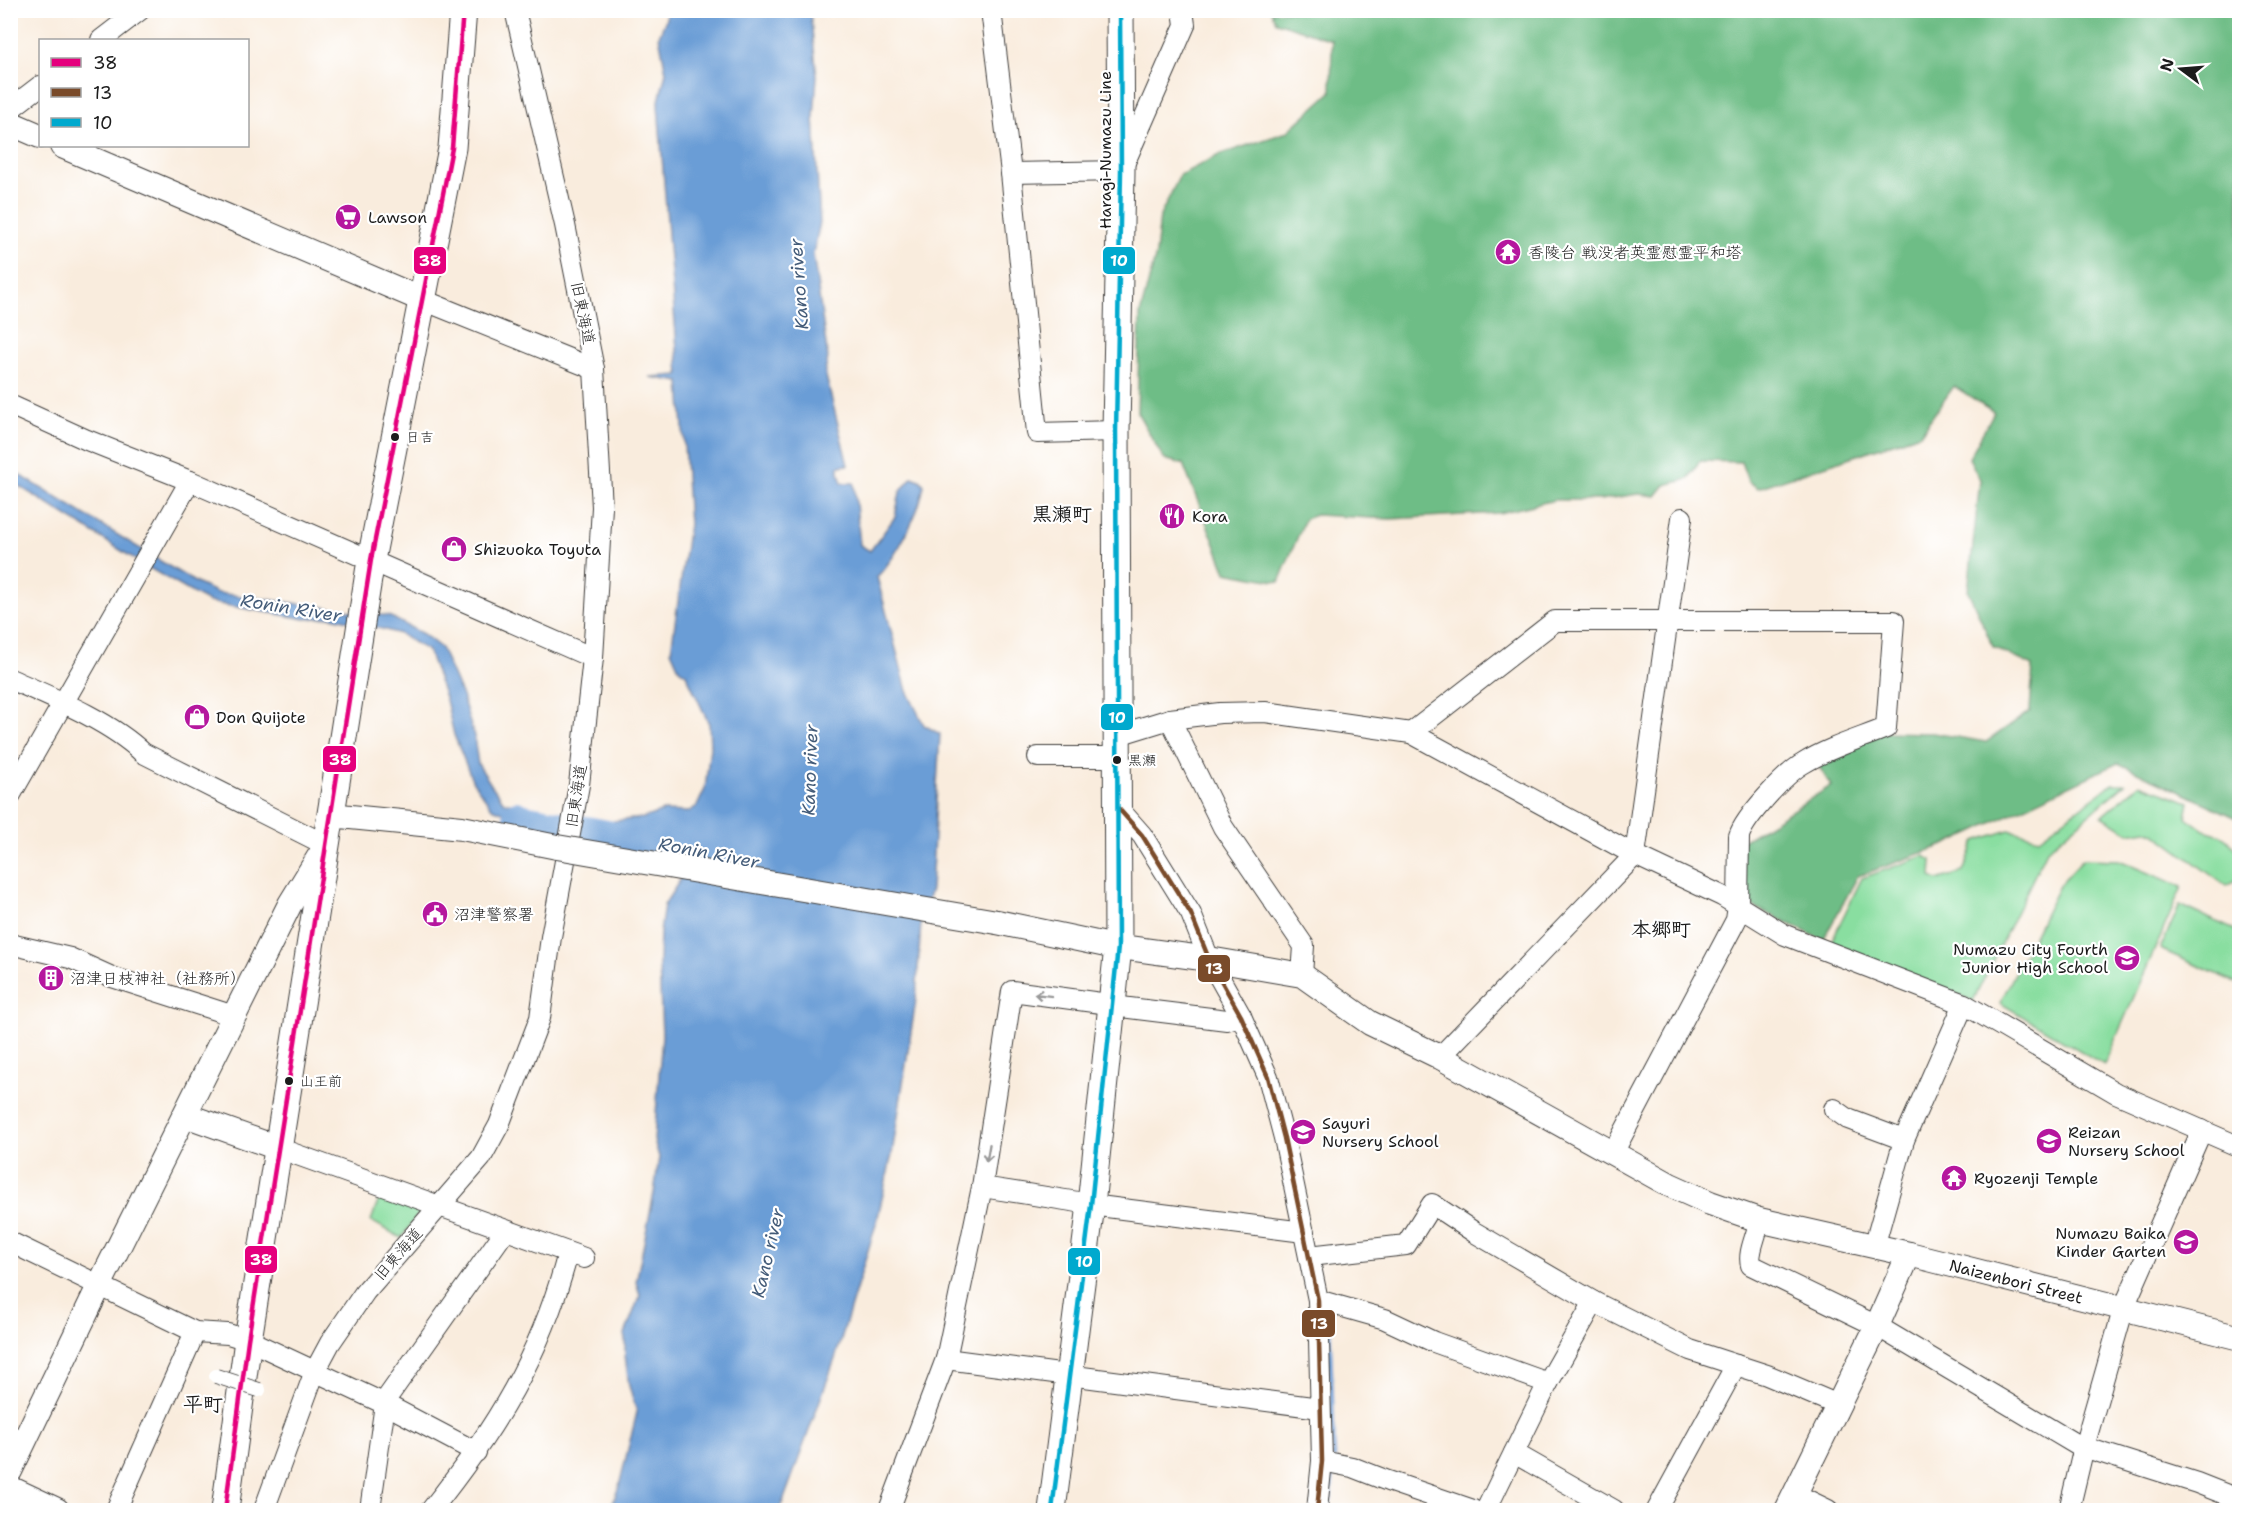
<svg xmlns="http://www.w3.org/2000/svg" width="2250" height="1521" font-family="'Shantell Sans','Klee One',sans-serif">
<rect width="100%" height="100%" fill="#fff"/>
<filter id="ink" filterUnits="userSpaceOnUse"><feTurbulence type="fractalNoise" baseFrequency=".0167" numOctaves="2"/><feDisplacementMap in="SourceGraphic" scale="12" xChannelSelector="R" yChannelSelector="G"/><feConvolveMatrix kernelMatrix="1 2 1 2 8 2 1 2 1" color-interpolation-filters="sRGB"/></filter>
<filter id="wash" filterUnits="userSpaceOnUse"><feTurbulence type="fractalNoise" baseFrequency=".008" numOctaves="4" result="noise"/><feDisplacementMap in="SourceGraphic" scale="24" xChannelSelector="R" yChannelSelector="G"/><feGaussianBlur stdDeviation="1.35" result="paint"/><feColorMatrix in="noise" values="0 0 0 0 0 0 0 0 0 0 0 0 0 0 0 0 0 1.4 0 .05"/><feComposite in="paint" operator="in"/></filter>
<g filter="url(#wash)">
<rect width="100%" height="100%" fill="#f9ecdd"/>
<g fill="#89dea0" stroke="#527d5e" stroke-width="1.5">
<path d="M 2112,784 L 2125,784 L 2047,850 L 1973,1001 L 1831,942 L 1862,878 L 1924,856 L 1932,860 L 1931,877 L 1938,880 L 1963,872 L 1975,841 L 2009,830 L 2039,838 Z"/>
<path d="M 2140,784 L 2189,802 L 2186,817 L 2204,830 L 2221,835 L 2239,851 C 2240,869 2244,878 2226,886 L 2154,833 L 2146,830 L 2129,833 L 2102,816 Z"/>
<path d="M 2083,859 L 2119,860 L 2182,887 L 2104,1065 L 2000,1003 L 2060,884 Z"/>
<path d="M 2180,905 L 2239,932 L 2239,984 L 2160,949 Z"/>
<path d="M 382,1191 L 417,1204 L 420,1212 L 401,1238 L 371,1221 Z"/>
</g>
<path fill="#6ebd86" stroke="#456c51" stroke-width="1.5" d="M 1271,11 L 2239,11 L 2239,819 L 2118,763 L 1947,844 L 1858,876 L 1823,940 L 1744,902 L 1741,842 L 1831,786 L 1815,760 L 1881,732 L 1933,733 L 1986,742 L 2030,711 L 2033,666 L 1993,647 L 1968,591 L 1980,480 L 1969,458 L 1994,412 L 1954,386 L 1920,434 L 1758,488 L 1748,481 L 1741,462 L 1700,461 L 1688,479 L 1665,485 L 1656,496 L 1638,494 L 1600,500 L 1555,500 L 1499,513 L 1390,519 L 1316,515 L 1305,519 L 1279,582 L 1226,572 L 1183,464 L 1164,459 L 1137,412 L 1140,314 L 1156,254 L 1160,216 L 1180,175 L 1219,155 L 1287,132 L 1331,92 L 1332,40 L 1276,22 Z"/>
<g fill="#6b9dd6" stroke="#445c79" stroke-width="1.5">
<path d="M 666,11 L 810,11 L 817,76 L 814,117 L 820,223 L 813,254 L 828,358 L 825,372 L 848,465 L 839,466 L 839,473 L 842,483 L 854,483 L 860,545 L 870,551 L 895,517 L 900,492 L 912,477 L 920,480 L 924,485 C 919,514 898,555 877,577 L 907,691 L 924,725 L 940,734 L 931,889 L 921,922 L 916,1000 L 892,1154 L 877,1221 L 835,1359 L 780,1510 L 610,1510 L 619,1486 L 637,1412 L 629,1386 L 625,1355 L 625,1334 L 640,1295 L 636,1282 L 654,1193 L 659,1157 L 654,1140 L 662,1035 L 659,964 L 660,932 L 664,905 L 680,880 L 680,860 L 675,851 L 639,833 L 633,835 L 616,831 L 614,821 L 643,818 L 663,811 L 688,812 L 697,806 L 705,789 L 710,747 L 709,724 L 686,674 L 679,669 L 671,651 L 689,524 L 680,382 L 649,377 L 679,375 L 658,105 L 666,72 L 659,36 L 666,19 Z"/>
<path d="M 10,469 L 198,584 L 218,593 L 389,616 L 423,634 L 441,648 L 462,696 L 474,736 L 478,764 L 492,786 L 504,802 L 554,814 L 554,824 L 512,816 L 492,808 L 473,782 L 454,735 L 446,700 L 428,651 L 400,634 L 371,626 L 331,617 L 305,619 L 208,602 L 144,565 L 11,481 Z"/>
</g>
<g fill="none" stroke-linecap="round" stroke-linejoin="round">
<g stroke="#6b9dd6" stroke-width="4.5">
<path d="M 1329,1319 L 1334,1457"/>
<path d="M 1326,1510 L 1330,1499 L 1333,1469"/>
</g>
<path stroke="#6b9dd6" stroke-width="28" d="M 517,815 L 524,818 L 701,852"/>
</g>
</g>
<g filter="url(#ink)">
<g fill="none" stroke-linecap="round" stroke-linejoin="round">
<defs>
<g id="minor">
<path d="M 991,10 L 1011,173 L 1037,433 L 1116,431"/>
<path d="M 101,40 L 140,10"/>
<path d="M 10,109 L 40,86"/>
<path d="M 1011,173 L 1121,171 L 1185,25 L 1183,10"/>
<path d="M 423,300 L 594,369"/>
<path d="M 10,405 L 87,440 L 190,481 L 593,658"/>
<path d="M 10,679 C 53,698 110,721 143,753 L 326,845"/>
<path d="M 1170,719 L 1223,827 L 1304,946 L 1302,975"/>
<path d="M 1411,733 L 1555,621 L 1894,621 L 1886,728 C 1859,739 1828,748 1804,763 C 1786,773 1745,817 1739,836 L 1738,906 L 1736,920 L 1613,1153"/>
<path d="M 1118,735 L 1170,719 L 1220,713 L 1265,712 L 1411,733 L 1635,855 L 1722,896 L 1785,935 L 1964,1004 L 2116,1093 L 2240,1147"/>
<path d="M 1038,757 L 1117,757"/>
<path d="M 10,796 L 190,481"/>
<path d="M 1119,809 L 1142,835 L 1191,914 L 1209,959 L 1241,1016 L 1268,1077 L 1284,1138 L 1318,1300 L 1322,1461 L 1317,1510"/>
<path d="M 10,944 L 70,958 L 112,977 L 234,1016"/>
<path d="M 1113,1006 L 1227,1020 L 1241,1016"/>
<path d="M 1440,1057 L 1635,855 L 1682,518"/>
<path d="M 1834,1109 L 1848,1119 L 1904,1140"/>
<path d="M 278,1148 L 584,1258"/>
<path d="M 982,1187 L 1078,1202"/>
<path d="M 1091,1205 L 1304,1232"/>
<path d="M 1759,1220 C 1758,1234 1747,1252 1751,1265 L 1877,1326 L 2077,1445 L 2197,1483 L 2240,1500"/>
<path d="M 10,1242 L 195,1332 L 228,1334 L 248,1340 L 385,1404 L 476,1452"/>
<path d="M 1874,1247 L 1904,1140 L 1964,1004"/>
<path d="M 1309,1256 L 1406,1245 L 1432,1204 L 1474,1232 L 1594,1302 L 1690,1350 L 1767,1375 L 1838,1405"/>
<path d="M 1318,1300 L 1385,1319 L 1434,1342 L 1548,1383"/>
<path d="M 946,1359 L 1320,1408"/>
<path d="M 1514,1453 L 1614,1510"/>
<path d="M 1322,1461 L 1352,1467 L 1388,1481 L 1473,1510"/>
<path d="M 1795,1494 L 1828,1510"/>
<path d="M 116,1510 L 195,1332"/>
<path d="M 264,1510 L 315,1371 L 330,1343 L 365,1292 L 481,1158 L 499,1125 L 540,1018 L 551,937 L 579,785 L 593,658 L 602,507 L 594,369 L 565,225 L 515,10"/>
<path d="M 370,1510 L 385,1404 L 389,1395 L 505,1231"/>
<path d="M 431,1510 C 495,1430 542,1354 568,1253"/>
<path d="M 889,1510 L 946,1359 L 982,1187 L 1012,991 L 1101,1003"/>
<path d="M 1486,1510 L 1548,1383 L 1594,1302"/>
<path d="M 1657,1510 L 1736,1365"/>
<path d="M 2069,1510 L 2084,1447 L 2124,1307 L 2202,1130"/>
</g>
<g id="tertiary">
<path d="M 10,123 L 40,136"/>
<path d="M 62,146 L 423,300"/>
<path d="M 330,815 L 462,828 L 557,847"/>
<path id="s1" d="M 997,922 L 1106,945 L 1209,959 L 1302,975 L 1370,1023 L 1440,1057 L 1670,1185 L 1710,1203 L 1759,1220 L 1909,1254 L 2240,1338"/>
<path d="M 185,1115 L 278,1148"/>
<path d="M 10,1471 L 100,1284 L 290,904 L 325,847"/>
<path d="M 10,1488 L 57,1510"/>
<path d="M 1787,1510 L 1877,1326 L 1909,1254"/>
</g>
<g id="secondary">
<path d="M 225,1510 L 248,1340 L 371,560 L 452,148 L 463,10"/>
<path d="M 1052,1510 L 1091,1205 L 1118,947 L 1116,431 L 1121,171 L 1120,10"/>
</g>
</defs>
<use href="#minor" stroke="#3d3b39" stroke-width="22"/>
<use href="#tertiary" stroke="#3d3b39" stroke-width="26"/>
<use href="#secondary" stroke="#3d3b39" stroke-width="29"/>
<use href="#minor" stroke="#fff" stroke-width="20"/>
<use href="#tertiary" stroke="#fff" stroke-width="24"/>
<use href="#secondary" stroke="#fff" stroke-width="27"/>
<defs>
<path id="pedestrian-bridge" d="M 216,1376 L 259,1390"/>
<path id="tertiary-bridge" d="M 557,847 L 997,922"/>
</defs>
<use href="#pedestrian-bridge" stroke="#3d3b39" stroke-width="16" stroke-linecap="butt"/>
<use href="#tertiary-bridge" stroke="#3d3b39" stroke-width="26" stroke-linecap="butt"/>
<use href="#pedestrian-bridge" stroke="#fff" stroke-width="14"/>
<use href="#tertiary-bridge" stroke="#fff" stroke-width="24"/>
<defs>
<path id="bus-1" d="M 225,1510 L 248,1340 L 371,560 L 452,148 L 463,10"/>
<path id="bus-2" d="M 1119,809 L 1142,835 L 1191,914 L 1209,959 L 1241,1016 L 1268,1077 L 1284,1138 L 1318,1300 L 1322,1461 L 1317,1510"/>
<path id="bus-3" d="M 1052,1510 L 1091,1205 L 1118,947 L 1116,431 L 1121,171 L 1120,10"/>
</defs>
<use href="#bus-1" stroke="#fff" stroke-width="9"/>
<use href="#bus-2" stroke="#fff" stroke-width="9"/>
<use href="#bus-3" stroke="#fff" stroke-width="9"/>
<use href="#bus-1" stroke="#e5007d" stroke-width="4.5"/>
<use href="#bus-2" stroke="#7a4b2a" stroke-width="4.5"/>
<use href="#bus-3" stroke="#00a9ce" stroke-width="4.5"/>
</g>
<defs><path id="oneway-shaft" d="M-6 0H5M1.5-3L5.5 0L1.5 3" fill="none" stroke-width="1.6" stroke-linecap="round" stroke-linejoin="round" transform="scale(1.5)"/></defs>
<g stroke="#999">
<use href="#oneway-shaft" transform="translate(1043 995) rotate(-173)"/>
<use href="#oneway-shaft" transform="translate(988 1153) rotate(100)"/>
</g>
</g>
<defs>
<symbol id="supermarket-disc" viewBox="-11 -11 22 22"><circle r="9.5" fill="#b5179e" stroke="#fff"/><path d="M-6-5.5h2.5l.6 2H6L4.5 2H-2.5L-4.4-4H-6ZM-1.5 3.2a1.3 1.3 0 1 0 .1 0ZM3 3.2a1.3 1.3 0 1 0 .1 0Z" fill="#fff"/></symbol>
<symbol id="temple-disc" viewBox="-11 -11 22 22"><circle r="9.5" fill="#b5179e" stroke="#fff"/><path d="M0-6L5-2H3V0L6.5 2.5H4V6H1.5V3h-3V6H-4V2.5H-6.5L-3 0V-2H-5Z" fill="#fff"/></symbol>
<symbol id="restaurant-disc" viewBox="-11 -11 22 22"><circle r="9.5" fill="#b5179e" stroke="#fff"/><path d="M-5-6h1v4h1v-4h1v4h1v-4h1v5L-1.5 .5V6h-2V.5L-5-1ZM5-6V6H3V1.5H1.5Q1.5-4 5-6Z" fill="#fff"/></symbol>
<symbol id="shop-disc" viewBox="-11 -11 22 22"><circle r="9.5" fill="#b5179e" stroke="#fff"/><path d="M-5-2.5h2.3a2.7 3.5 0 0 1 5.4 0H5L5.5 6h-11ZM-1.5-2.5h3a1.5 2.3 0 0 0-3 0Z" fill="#fff"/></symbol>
<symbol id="civic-disc" viewBox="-11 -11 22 22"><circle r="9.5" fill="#b5179e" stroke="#fff"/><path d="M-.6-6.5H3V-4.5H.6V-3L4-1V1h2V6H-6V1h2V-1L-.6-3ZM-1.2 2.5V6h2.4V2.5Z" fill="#fff"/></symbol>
<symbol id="school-disc" viewBox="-11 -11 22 22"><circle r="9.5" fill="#b5179e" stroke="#fff"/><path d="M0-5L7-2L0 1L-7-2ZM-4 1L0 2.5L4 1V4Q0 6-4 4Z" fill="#fff"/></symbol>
<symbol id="building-disc" viewBox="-11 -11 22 22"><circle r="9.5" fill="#b5179e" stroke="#fff"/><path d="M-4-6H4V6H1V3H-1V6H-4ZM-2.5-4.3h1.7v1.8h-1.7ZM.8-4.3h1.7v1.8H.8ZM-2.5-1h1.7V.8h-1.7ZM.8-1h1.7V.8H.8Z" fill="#fff"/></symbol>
</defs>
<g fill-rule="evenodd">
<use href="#supermarket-disc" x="333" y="202" width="30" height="30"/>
<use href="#temple-disc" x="1493" y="237" width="30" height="30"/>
<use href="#restaurant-disc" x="1157" y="501" width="30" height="30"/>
<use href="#shop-disc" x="439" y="534" width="30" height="30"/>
<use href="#shop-disc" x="182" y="702" width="30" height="30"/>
<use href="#civic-disc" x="420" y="899" width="30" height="30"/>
<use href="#school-disc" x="2112" y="943" width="30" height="30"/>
<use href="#building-disc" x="36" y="963" width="30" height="30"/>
<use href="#school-disc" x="1288" y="1117" width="30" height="30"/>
<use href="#school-disc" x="2034" y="1126" width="30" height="30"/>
<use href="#temple-disc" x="1939" y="1163" width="30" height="30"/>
<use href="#school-disc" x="2171" y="1227" width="30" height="30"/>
</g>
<g fill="#1c1c1c" stroke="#fff" stroke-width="2">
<circle cx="395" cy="437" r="5"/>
<circle cx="1117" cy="760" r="5"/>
<circle cx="289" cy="1081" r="5"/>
</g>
<g text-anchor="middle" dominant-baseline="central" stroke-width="4.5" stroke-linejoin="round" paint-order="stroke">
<g font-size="14" fill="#1c1c1c" stroke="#fff" text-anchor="start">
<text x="406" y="437">日吉</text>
<text x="1128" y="760">黒瀬</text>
<text x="300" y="1081">山王前</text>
</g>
<g font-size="16" fill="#1c1c1c" stroke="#fff">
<text transform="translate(1105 150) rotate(-90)">Haragi-Numazu Line</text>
<text transform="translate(583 313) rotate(78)">旧東海道</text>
<text transform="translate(576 796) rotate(-81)">旧東海道</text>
<text transform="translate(398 1254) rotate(-49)">旧東海道</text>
<text stroke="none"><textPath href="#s1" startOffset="1094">Naizenbori Street</textPath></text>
</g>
<g font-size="16" fill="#1c1c1c" stroke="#fff" text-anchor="start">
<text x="368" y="217">Lawson</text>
<text x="1528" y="252">香陵台 戦没者英霊慰霊平和塔</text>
<text x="1192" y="516">Kora</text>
<text x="474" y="549">Shizuoka Toyuta</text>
<text x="216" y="717">Don Quijote</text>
<text x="454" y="914">沼津警察署</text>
<text x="2108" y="949" text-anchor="end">Numazu City Fourth<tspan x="2108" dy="18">Junior High School</tspan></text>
<text x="70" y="978">沼津日枝神社（社務所）</text>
<text x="1322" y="1123">Sayuri<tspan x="1322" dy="18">Nursery School</tspan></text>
<text x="2068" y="1132">Reizan<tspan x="2068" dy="18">Nursery School</tspan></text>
<text x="1974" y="1178">Ryozenji Temple</text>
<text x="2166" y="1233" text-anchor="end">Numazu Baika<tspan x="2166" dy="18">Kinder Garten</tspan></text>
</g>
<g font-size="18" font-style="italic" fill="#445c79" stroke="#fff">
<text transform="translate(799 284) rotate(-94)">Kano river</text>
<text transform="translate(291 608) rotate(9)">Ronin River</text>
<text transform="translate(810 770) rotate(-88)">Kano river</text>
<text transform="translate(709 853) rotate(11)">Ronin River</text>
<text transform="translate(768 1253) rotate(-77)">Kano river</text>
</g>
<g font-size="20" font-weight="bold" fill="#1c1c1c" stroke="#fff">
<text x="1062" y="514">黒瀬町</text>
<text x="1661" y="929">本郷町</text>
<text x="203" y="1404">平町</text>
</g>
</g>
<g stroke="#fff" stroke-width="2">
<rect x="1102" y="246" width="34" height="29" rx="6" fill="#00a9ce"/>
<rect x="413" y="246" width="34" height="29" rx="6" fill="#e5007d"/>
<rect x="1100" y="703" width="34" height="28" rx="6" fill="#00a9ce"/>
<rect x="322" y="745" width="35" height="28" rx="6" fill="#e5007d"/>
<rect x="1197" y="954" width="34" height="29" rx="6" fill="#7a4b2a"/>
<rect x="244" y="1245" width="34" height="29" rx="6" fill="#e5007d"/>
<rect x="1067" y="1247" width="34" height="29" rx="6" fill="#00a9ce"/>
<rect x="1301" y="1309" width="35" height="29" rx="6" fill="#7a4b2a"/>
</g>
<g font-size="16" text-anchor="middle" font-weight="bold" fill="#fff">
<text x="1119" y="266">10</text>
<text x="430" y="266">38</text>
<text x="1117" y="723">10</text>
<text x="340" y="765">38</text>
<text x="1214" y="974">13</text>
<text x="261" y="1265">38</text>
<text x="1084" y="1267">10</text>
<text x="1319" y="1329">13</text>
</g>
<rect width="2250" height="1521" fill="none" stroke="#fff" stroke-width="36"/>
<rect x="39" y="39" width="210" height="108" fill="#ffffff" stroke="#a4a4a4" stroke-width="1.5"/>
<rect x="51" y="58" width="30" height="9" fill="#e5007d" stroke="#a4a4a4" stroke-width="1.5"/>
<text x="93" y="69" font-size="18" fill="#1c1c1c">38</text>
<rect x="51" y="88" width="30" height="9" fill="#7a4b2a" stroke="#a4a4a4" stroke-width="1.5"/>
<text x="93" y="99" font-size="18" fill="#1c1c1c">13</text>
<rect x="51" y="118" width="30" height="9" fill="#00a9ce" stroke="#a4a4a4" stroke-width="1.5"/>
<text x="93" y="129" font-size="18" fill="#1c1c1c">10</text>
<g transform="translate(2181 69) rotate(286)" stroke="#ffffff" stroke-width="4.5" paint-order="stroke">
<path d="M0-4.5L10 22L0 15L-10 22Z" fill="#1c1c1c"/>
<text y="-9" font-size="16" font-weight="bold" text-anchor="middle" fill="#1c1c1c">N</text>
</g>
</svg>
